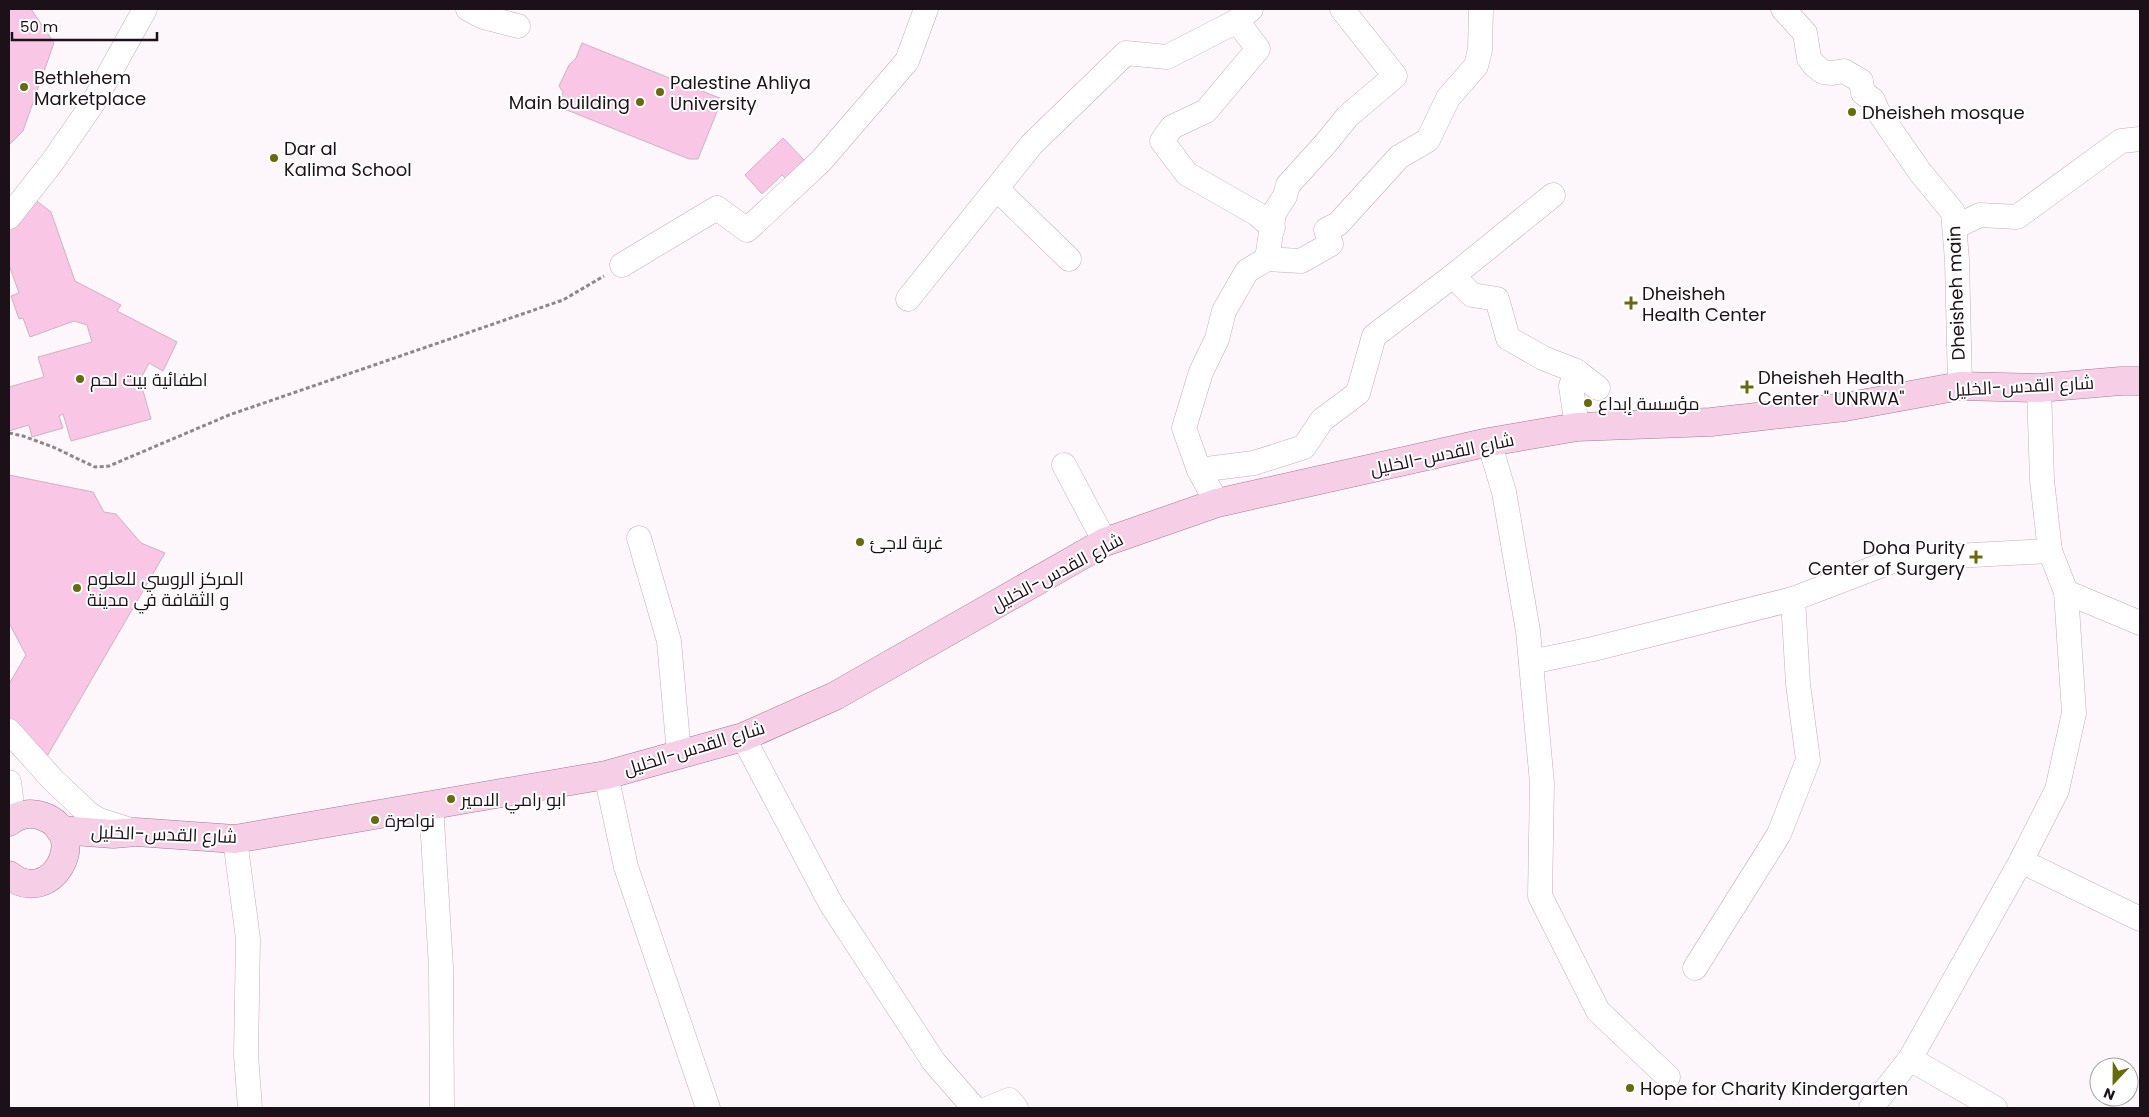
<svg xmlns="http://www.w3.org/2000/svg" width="2149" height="1117" font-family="Poppins,Cairo,sans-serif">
<rect width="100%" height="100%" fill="#fdf6fa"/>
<g fill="#f9c6e5" stroke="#d0b1c3">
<path d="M 9,9 L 31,9 L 54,43 L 23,131 L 9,145 Z"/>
<path d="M 582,43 L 722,99 L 698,159 L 689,159 L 557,106 L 563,92 L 559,86 L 569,65 L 576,58 Z"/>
<path d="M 783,138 L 805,161 L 786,179 L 782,175 L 762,194 L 745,175 Z"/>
<path d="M 33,198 L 51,212 L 75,281 L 121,305 L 117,311 L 177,342 L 163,371 L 149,363 L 140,380 L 151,419 L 71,441 L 63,414 L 59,416 L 63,428 L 32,437 L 29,425 L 9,431 L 9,387 L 44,377 L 38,357 L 92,342 L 87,325 L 74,321 L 30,337 L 23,318 L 19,319 L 11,296 L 19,293 L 9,265 L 9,229 Z"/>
<path d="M 9,475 L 93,492 L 104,512 L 116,514 L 141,543 L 165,553 L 46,758 L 9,724 L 9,684 L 26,655 L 9,623 Z"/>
</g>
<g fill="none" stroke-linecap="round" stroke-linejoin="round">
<defs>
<g id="minor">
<path d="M 468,9 L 483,17 L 518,26"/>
<path d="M 1783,9 L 1805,33 L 1809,58 L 1814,65 L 1823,72 L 1832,73 L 1844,71 L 1861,81 L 1863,93 L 1873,100 L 1877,110 L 1920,172 L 1953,212 L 1957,260 L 1960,386"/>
<path d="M 1237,21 L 1258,49 L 1206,111 L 1172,127 L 1162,141 L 1187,174 L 1257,214 L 1273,228"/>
<path d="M 997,189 L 1069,259"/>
<path d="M 9,217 L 53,161 L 93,103 L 145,9"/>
<path d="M 1955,227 L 1980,215 L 2017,217 L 2121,141 L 2140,139"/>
<path d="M 1267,259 L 1301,261 L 1331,244 L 1326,230 L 1338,224 L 1399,157 L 1428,140 L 1448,98 L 1476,66 L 1480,50 L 1481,9"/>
<path d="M 622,265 L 717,208 L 747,230 L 821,161 L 907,61 L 926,9"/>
<path d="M 1453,276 L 1472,295 L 1497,299 L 1508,338 L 1543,358 L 1576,371 L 1598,388"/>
<path d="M 908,299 L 1032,144 L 1126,53 L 1167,57 L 1237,21 L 1251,9"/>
<path d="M 1576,371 L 1571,386 L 1577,427"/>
<path d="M 1489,442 L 1504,492 L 1528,631 L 1542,783 L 1540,896 L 1598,1011 L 1668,1077"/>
<path d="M 1064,465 L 1105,542"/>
<path d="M 1199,470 L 1254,463 L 1304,447 L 1322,420 L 1358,393 L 1374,336 L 1453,276 L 1553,195"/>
<path d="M 1217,503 L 1199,470 L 1184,428 L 1201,372 L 1217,339 L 1224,311 L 1247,271 L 1267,259 L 1274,213 L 1285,196 L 1288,185 L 1326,143 L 1348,116 L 1395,76 L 1342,9"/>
<path d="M 639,538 L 669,641 L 679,754"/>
<path d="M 2066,592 L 2140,623"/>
<path d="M 1531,662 L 1593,649 L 1793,599 L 1898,559 L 2050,551"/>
<path d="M 9,731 L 53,780 L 88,813 L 99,820 L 127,829"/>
<path d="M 743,737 L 831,904 L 934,1062 L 974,1108"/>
<path d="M 606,775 L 626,867 L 708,1108"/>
<path d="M 9,782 L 11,798 L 9,812"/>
<path d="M 431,804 L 441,967 L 442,1108"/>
<path d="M 235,839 L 248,939 L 246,1055 L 250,1108"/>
<path d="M 2021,861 L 2140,919"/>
<path d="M 1695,968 L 1779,834 L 1808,760 L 1798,684 L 1793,599"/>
<path d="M 1910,1059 L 1995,1108"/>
<path d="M 989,1108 L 1009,1100 L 1016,1108"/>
<path d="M 1871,1108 L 1910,1059 L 2021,861 L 2057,790 L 2074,713 L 2066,592 L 2050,551 L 2042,480 L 2039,388"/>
</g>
<g id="major">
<path d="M 9,822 C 18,814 31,812 42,816 C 93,834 51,909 9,875"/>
<path d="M 60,830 L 113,834 L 136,832 L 235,839 L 606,775 L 743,737 L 835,696 L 1105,542 L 1217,503 L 1489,442 L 1577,427 L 1711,422 L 1845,407 L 1960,386 L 2039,388 L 2121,381 L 2140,381"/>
</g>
</defs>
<use href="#minor" stroke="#caaabd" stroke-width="25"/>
<use href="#major" stroke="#a67894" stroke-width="29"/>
<path stroke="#8f868b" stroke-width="3" stroke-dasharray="4 2.5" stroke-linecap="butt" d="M 9,433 L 23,436 L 53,447 L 95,467 L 109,466 L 229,415 L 563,300 L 604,276"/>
<use href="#minor" stroke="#fff" stroke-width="24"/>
<use href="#major" stroke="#f6cfe7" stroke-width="28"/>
</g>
<g fill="#676b0d" stroke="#fff" stroke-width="2">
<circle cx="24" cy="87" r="5"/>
<circle cx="660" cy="92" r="5"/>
<circle cx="640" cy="102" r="5"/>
<circle cx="1852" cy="112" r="5"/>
<circle cx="274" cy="158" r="5"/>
<path d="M1628.5 295.5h5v5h5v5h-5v5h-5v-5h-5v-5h5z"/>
<circle cx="80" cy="379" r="5"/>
<path d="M1744.5 379.5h5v5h5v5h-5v5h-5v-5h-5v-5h5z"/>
<circle cx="1588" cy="403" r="5"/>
<circle cx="860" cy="542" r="5"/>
<path d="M1973.5 549.5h5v5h5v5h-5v5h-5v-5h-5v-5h5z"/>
<circle cx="77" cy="588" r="5"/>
<circle cx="451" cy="799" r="5"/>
<circle cx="375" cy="820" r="5"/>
<circle cx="1630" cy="1088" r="5"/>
</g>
<g text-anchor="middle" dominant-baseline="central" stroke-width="4" stroke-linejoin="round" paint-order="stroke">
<g font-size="18" fill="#1c1118" stroke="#fff" text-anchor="start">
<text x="34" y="77">Bethlehem<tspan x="34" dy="21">Marketplace</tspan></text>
<text x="670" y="82">Palestine Ahliya<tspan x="670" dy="21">University</tspan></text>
<text x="630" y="102" text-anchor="end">Main building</text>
<text x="1862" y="112">Dheisheh mosque</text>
<text x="284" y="148">Dar al<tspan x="284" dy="21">Kalima School</tspan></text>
<text x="1642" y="293">Dheisheh<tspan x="1642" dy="21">Health Center</tspan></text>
<text x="1758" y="377">Dheisheh Health<tspan x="1758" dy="21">Center " UNRWA"</tspan></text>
<text x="90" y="379">اطفائية بيت لحم</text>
<text x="1598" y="403">مؤسسة إبداع</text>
<text x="870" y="542">غربة لاجئ</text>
<text x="1965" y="547" text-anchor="end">Doha Purity<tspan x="1965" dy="21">Center of Surgery</tspan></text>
<text x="87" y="578">المركز الروسي للعلوم<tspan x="87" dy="21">و الثقافة في مدينة</tspan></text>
<text x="461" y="799">ابو رامي الامير</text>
<text x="385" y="820">نواصرة</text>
<text x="1640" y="1088">Hope for Charity Kindergarten</text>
</g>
<g font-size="18" fill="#1c1118" stroke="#fff">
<text transform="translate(1956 293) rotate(-92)">Dheisheh main</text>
<text transform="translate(2021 386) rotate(-3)">شارع القدس-الخليل</text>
<text transform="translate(1442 454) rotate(-12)">شارع القدس-الخليل</text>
<text transform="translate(1057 572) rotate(-28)">شارع القدس-الخليل</text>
<text transform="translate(694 748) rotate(-17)">شارع القدس-الخليل</text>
<text transform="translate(164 834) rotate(2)">شارع القدس-الخليل</text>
</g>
</g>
<rect width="2149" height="1117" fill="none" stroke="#1c1118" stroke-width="20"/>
<g transform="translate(2114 1082) rotate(202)"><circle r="24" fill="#ffffff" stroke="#a4a0a3"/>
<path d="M0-4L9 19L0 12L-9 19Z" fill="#676b0d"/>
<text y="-8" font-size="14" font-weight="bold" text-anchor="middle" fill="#1c1118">N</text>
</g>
<path d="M12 32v8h145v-8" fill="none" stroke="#1c1118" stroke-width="2.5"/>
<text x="20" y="32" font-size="15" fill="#1c1118" stroke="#ffffff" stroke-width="4" paint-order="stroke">50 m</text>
</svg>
